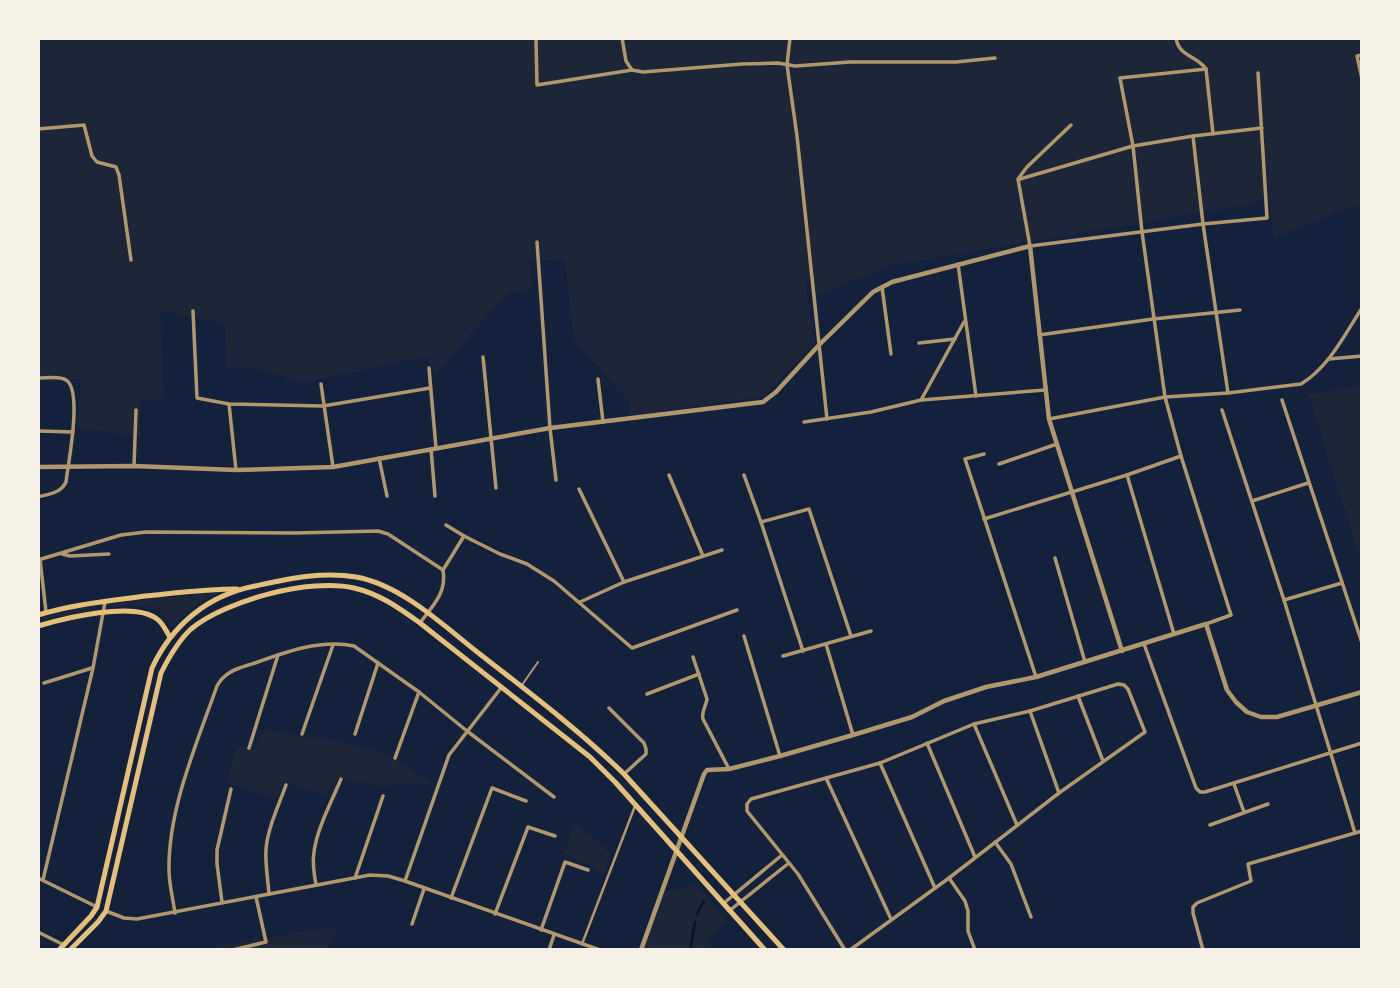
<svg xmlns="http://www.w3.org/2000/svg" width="1400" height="988" font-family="Figtree,sans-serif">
<rect width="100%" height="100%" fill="#14213d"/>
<g fill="#1d2539">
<path d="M 38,39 L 1361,39 L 1361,203 L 1274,238 L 1269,199 L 1246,205 L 891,265 L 815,296 L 812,277 L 805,282 L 815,343 L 765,396 L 630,416 L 629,402 L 574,340 L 565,260 L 529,259 L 532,290 L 507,293 L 435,376 L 428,356 L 302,383 L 259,369 L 227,368 L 225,323 L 160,311 L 164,399 L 139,401 L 141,437 L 78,428 L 80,379 L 39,379 Z"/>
<path d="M 1361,386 L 1362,386 L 1361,561 L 1308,394 Z"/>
<path d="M 221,592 L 198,604 L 170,628 C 159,598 139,606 113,607 L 113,603 Z"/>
<path d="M 97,604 L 96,610 L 39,622 L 39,618 Z"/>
<path d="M 263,730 C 303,737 353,739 390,757 C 405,764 418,774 432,783 L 381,786 L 338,777 L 326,795 L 283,782 L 275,799 L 226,782 L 238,745 L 254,750 Z"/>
<path d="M 574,823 L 587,832 L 611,853 L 603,875 L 593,867 L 564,854 Z"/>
<path d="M 696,885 L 727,921 L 706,940 L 714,949 L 642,950 L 663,892 Z"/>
<path d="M 337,926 L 332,942 L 327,949 L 199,950 Z"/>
</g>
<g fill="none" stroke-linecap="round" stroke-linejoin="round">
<g stroke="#0b132b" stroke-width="2.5">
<path d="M 697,914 L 704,901"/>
<path d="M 690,950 L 695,922"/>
</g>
<path stroke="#b1986c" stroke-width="2" d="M 522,685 L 538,662"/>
<path stroke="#b1986c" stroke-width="2.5" d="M 582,944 L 635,806"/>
<g stroke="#b1986c" stroke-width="3.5">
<path d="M 622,38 L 626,61 L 632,70"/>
<path d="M 790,38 L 787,65 L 797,136 L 827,419"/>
<path d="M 1176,38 C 1179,57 1196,55 1206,69 L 1213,134"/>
<path d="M 536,40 L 537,85 L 632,70 L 643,72 L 742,64 L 778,63 L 795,66 L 850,62 L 956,62 L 995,58"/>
<path d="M 1362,55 L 1357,56 L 1362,79"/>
<path d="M 1206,69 L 1120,78 L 1133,146 L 1142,232 L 1165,397 L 1181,456 L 1231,615 L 1206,624"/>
<path d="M 1071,125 L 1027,167 L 1018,179 L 1030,246 L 1203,224 L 1267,218 L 1258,73"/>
<path d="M 38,129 L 84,125 L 92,156 L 97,162 L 116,167 L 119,175 L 131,260"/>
<path d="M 1193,136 L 1203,224 L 1228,393"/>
<path d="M 1020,179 L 1133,146 L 1193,136 L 1262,128"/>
<path d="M 537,242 L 550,428 L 556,480"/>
<path d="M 958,264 L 976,396"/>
<path d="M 882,287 L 891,354"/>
<path d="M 193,311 L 197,398 L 229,404 L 323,406 L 430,388"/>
<path d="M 1039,335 L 1153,319 L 1240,310"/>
<path d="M 919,343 L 955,339"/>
<path d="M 483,357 L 496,488"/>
<path d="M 1329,359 L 1362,356"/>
<path d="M 429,368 L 436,448"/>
<path d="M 38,378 C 46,378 60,376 66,380 C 83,390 68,464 66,482 C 61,493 49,494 38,497"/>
<path d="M 598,379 L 603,422"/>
<path d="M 321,384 L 333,467"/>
<path d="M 921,400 L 964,322"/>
<path d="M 1282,400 L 1362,643"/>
<path d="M 229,404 L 236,470"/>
<path d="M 1222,410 L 1284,600 L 1355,833"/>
<path d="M 1049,419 L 1165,397 L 1228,393 L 1301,384 C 1329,367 1345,334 1362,308"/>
<path d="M 804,422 L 871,412 L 921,400 L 1045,390"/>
<path d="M 38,431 L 73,432"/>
<path d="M 431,449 L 435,496"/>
<path d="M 984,454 L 965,459 L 1036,677"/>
<path d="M 379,458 L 387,496"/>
<path d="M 999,464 L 1057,444"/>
<path d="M 134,466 L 136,410"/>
<path d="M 669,475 L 703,556"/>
<path d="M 744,475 L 761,522 L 803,651"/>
<path d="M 1127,475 L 1174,634"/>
<path d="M 579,489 L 624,582"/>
<path d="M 1252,501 L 1308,483"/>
<path d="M 984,519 L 1127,475 L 1181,456"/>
<path d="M 761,522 L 809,509 L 851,636"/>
<path d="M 446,525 L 464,536 L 500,554 L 527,564 L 554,581 L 632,648 L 737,610"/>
<path d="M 62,554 L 70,556 L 109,554"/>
<path d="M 1055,558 L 1085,662"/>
<path d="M 40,559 L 46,612"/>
<path d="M 38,560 L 121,535 L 146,532 L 295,533 L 378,531 L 388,534 L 443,570"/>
<path d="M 1284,600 L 1342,583"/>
<path d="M 580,602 L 624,582 L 722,550"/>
<path d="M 420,623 C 433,605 447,593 443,570 L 464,536"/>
<path d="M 744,636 L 780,756"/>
<path d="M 826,644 L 853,735"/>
<path d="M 1144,644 L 1196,788 L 1200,792 L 1205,792 L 1362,743"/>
<path d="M 783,656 L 871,631"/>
<path d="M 693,657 L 707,699 C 706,707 701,711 703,719 L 729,769"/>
<path d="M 44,683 L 92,668"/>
<path d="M 647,694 L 699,674"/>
<path d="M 1078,696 L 1103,761"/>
<path d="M 609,708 L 644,743 L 646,749 L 646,754 L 624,774"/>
<path d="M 1030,711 L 1059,793"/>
<path d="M 974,724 L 1017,825"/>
<path d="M 302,734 L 333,645"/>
<path d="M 355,734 L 378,663"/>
<path d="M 927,743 L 975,857"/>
<path d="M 249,748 L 278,655"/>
<path d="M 395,758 L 419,692"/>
<path d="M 880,763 L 935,888"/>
<path d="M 826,778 L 891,919"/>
<path d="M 1234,784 L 1244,812"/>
<path d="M 1210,825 L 1268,804"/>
<path d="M 995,842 L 1011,864 L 1031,917"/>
<path d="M 38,878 L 97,907"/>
<path d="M 355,878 L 383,796"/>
<path d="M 949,878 L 965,901 L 968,911 L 968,931 L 975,950"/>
<path d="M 43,880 L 93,668 L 105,602"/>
<path d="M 405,881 L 449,755 L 501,688"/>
<path d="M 316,885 C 314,874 312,863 314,852 C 317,828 332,801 341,779"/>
<path d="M 269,894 C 268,879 265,864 266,849 C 268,827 279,805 286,785"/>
<path d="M 451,898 L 492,788 L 526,801"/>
<path d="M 222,902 L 217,864 L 217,850 L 231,789"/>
<path d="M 724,903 L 782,855"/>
<path d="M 106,911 L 124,918 L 137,919 L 370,875 L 388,876 L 405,881 L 600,950"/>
<path d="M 729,911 L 789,863"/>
<path d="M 175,913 C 173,899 169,884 169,870 C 168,809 197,743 217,686 C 219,683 221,679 224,677 C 232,669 245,666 255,663 C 285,652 321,639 354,646 L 419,692 L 467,731 L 554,797"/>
<path d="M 495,914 L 528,827 L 555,836"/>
<path d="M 412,924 L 424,889"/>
<path d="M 541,930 L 565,862 L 588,870"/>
<path d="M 38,932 L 64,945"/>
<path d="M 233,950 L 266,942 L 256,897"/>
<path d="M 549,950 L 554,935"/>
<path d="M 845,950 L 798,874 L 747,811 L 747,804 L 751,799 L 880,763 L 974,724 L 1030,711 L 1118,684 L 1124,685 L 1128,689 L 1145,732 L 1059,793 L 949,878 L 850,950"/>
<path d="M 1203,950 L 1193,913 L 1193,907 L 1197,903 L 1251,881 L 1248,864 L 1362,831"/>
</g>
<g stroke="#b1986c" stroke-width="4.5">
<path d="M 38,467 L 134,466 L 236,470 L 333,467 L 550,428 L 763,402 L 776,392 L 819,345 L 873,292 L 892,282 L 1030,246 L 1049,419 L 1122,651"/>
<path d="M 641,950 L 704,774 L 707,770 L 729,769 L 780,756 L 853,735 L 912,717 L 944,701 L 986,687 L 1036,677 L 1206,624 L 1227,690 L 1236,702 L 1247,712 L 1261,717 L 1277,717 L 1362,692"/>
</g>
<g stroke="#e5c07b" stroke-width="5">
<path d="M 38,615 C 74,604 109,601 145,596 C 176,593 206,589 237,589"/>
<path d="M 38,626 C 65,618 134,601 157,619 C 163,623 166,631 170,637"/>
<path d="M 59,950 L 91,916 L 97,907 L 152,668 C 172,625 208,595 255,586 C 288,579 322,571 356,577 C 402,585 445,627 481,655 C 530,693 580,731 624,774 L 784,950"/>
<path d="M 70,950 L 98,922 L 106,911 L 161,673 C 169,657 178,641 191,629 C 226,600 310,578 354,588 C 380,594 399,608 420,623 L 590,757 L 616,783 L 765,950"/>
</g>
</g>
<rect width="1400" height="988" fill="none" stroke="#f6f1e7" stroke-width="80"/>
</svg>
